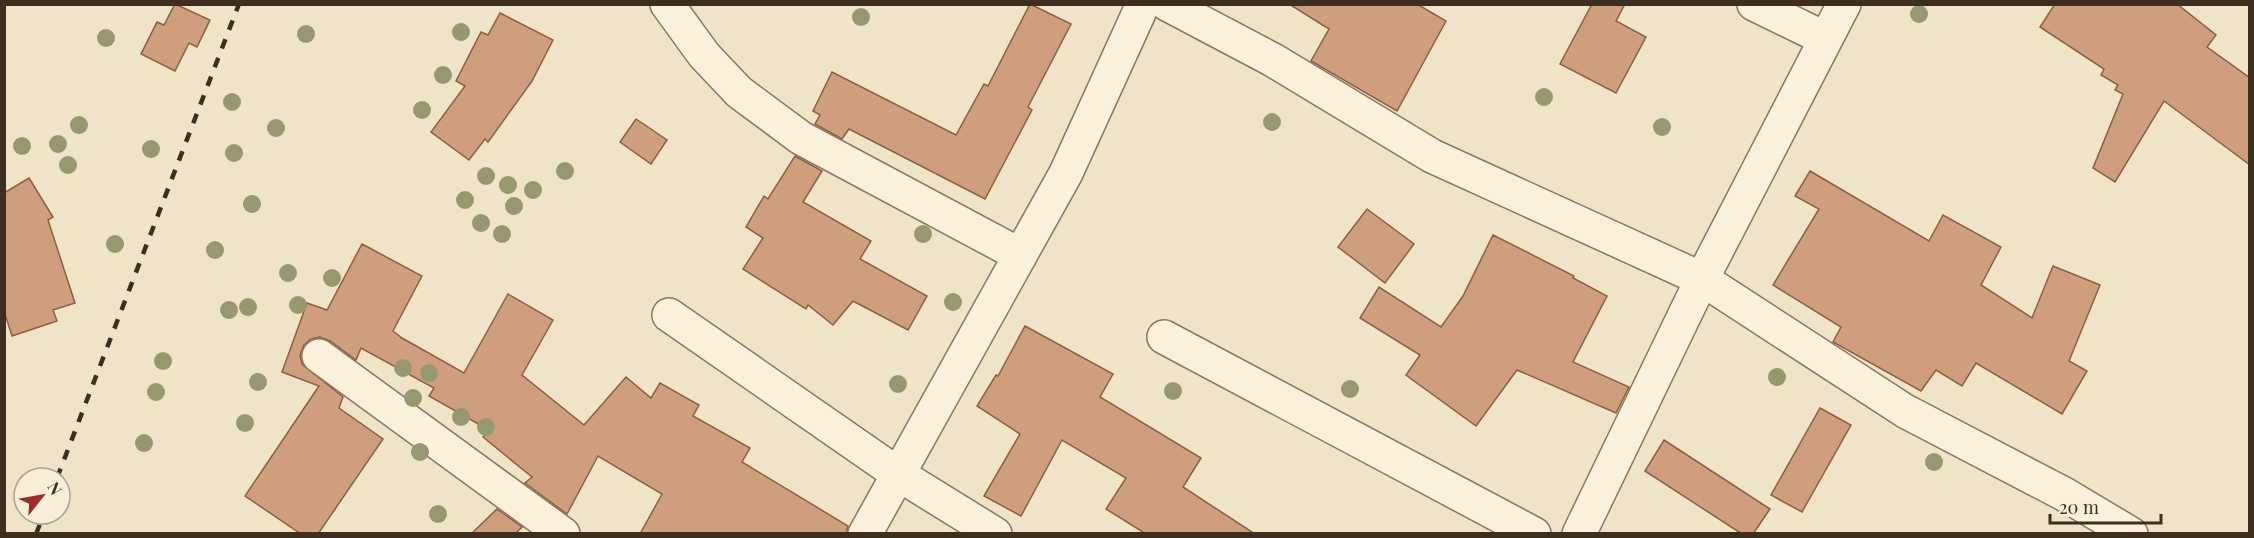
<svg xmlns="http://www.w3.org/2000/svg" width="2254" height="538" font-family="'Playfair Display',serif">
<rect width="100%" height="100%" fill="#f0e4c8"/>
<g fill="#cf9f7d" stroke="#8d5f41" stroke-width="1.5">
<path d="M 175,4 L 210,20 L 197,47 L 189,43 L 175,71 L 141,54 L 157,22 L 164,25 Z"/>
<path d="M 1030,4 L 1071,24 L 1028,107 L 1032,110 L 985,199 L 849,129 L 842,139 L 815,124 L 820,115 L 813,111 L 832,72 L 956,135 L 984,84 L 988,86 Z"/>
<path d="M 1289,4 L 1417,4 L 1446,21 L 1397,111 L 1311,61 L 1329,29 Z"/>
<path d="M 1592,4 L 1625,4 L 1616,21 L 1646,37 L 1616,93 L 1560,64 Z"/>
<path d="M 2055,4 L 2177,4 L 2216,35 L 2207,47 L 2250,78 L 2250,165 L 2164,101 L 2115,182 L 2093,168 L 2123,94 L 2115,90 L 2118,85 L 2101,75 L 2104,69 L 2040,27 Z"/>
<path d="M 500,13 L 553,40 L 532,81 L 488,142 L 485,139 L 469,160 L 431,132 L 465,86 L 456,81 L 481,32 L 488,35 Z"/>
<path d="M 636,119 L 667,140 L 651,164 L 620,142 Z"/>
<path d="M 795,156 L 822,171 L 803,202 L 871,241 L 860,259 L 927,296 L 908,330 L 853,301 L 833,325 L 808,305 L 806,309 L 743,269 L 763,238 L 746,227 L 764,196 L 768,199 Z"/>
<path d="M 1810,171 L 1929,241 L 1943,215 L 2001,247 L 1981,285 L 2032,318 L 2053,266 L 2100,285 L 2069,361 L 2087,371 L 2062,414 L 1976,363 L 1962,386 L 1936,370 L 1921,391 L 1833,342 L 1841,327 L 1773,285 L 1819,209 L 1795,196 Z"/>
<path d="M 29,178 L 53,217 L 48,220 L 75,303 L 53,310 L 57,321 L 12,336 L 4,311 L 4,193 Z"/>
<path d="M 1367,209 L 1414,244 L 1385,283 L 1338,247 Z"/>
<path d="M 1493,235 L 1574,276 L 1573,278 L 1607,296 L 1573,362 L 1629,387 L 1616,413 L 1517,370 L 1476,426 L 1406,375 L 1420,355 L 1360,318 L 1379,287 L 1441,327 L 1463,296 Z"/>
<path d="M 362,244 L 422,276 L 393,331 L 402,338 L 464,373 L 508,294 L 553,320 L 522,375 L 584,425 L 626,377 L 651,398 L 660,383 L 699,405 L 693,416 L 750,448 L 742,462 L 848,526 L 846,534 L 640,534 L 662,494 L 598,456 L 567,514 L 525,483 L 532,477 L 483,437 L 489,430 L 429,396 L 434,388 L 361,348 L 356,360 L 330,341 L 320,337 L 311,339 L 304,345 L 300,355 L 302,364 L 343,397 L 339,408 L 383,439 L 318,534 L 301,534 L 245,496 L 319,386 L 282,372 L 307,303 L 327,310 Z"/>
<path d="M 1025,326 L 1113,374 L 1100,397 L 1201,458 L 1183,487 L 1255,534 L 1146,534 L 1106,509 L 1126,478 L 1062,440 L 1021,516 L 984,496 L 1020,434 L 977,406 L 996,375 L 998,376 Z"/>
<path d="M 1820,408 L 1851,425 L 1802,512 L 1771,495 Z"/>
<path d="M 1664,440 L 1770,509 L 1753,534 L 1742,534 L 1645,471 Z"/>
<path d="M 497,509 L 522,527 L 515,534 L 471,534 Z"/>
</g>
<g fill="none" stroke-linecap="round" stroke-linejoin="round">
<defs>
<g id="minor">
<path d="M 667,4 L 704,55 L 739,92 L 801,138 L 1020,255"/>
<path d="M 1167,4 L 1273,60 L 1432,156 L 1702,279 L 1905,411 L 2064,494 L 2131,534"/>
<path d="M 1754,4 L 1824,38"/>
<path d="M 669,315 L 898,474 L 995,534"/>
<path d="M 1164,337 L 1534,534"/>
<path d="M 319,356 L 563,534"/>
<path d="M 865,534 L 1066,173 L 1143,4"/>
<path d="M 1579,534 L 1702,279 L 1844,4"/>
</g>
</defs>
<use href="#minor" stroke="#8d765c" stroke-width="36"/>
<use href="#minor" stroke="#faf1dc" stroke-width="33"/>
<g stroke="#3d2e20" stroke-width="4.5" stroke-dasharray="10 10" stroke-linecap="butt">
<path d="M 57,478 L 239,4"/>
<path d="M 36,534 L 44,514"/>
</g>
</g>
<g fill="#96986f">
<circle cx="1919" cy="14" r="9"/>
<circle cx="861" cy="17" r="9"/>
<circle cx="461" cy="32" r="9"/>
<circle cx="306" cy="34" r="9"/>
<circle cx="106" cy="38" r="9"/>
<circle cx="443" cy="75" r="9"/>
<circle cx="1544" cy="97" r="9"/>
<circle cx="232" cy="102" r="9"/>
<circle cx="422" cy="110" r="9"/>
<circle cx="1272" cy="122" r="9"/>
<circle cx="79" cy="125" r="9"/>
<circle cx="1662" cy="127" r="9"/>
<circle cx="276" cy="128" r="9"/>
<circle cx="58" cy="144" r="9"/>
<circle cx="22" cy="146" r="9"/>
<circle cx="151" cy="149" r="9"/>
<circle cx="234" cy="153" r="9"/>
<circle cx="68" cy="165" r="9"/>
<circle cx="565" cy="171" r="9"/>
<circle cx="486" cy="176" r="9"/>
<circle cx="508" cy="185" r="9"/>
<circle cx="533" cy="190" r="9"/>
<circle cx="465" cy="200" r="9"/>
<circle cx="252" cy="204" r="9"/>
<circle cx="514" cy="206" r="9"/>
<circle cx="481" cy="223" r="9"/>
<circle cx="502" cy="234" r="9"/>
<circle cx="923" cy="234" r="9"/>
<circle cx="115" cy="244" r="9"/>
<circle cx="215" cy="250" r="9"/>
<circle cx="288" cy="273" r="9"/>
<circle cx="332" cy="278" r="9"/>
<circle cx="953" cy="302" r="9"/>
<circle cx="298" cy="305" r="9"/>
<circle cx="248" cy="307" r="9"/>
<circle cx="229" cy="310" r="9"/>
<circle cx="163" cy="361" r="9"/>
<circle cx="403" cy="368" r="9"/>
<circle cx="429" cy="373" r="9"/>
<circle cx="1777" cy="377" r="9"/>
<circle cx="258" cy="382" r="9"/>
<circle cx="898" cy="384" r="9"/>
<circle cx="1350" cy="389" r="9"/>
<circle cx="1173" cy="391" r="9"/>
<circle cx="156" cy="392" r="9"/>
<circle cx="413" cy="398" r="9"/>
<circle cx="461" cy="417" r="9"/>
<circle cx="245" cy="423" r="9"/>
<circle cx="486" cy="427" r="9"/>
<circle cx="144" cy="443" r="9"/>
<circle cx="420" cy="452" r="9"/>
<circle cx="1934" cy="462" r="9"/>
<circle cx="438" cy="514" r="9"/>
</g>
<rect width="2254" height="538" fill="none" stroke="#3d2e20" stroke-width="12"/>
<g transform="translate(42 496) rotate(59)"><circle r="28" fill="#f7eed8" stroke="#ada18e" stroke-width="1.5"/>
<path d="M0-4.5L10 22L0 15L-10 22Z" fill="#9e2a2b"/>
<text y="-9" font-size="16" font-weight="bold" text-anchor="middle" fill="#3d2e20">N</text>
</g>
<path d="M2050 514v9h111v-9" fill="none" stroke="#3d2e20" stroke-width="3"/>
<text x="2059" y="514" font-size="18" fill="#3d2e20" stroke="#f7eed8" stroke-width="4.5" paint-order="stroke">20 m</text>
</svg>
